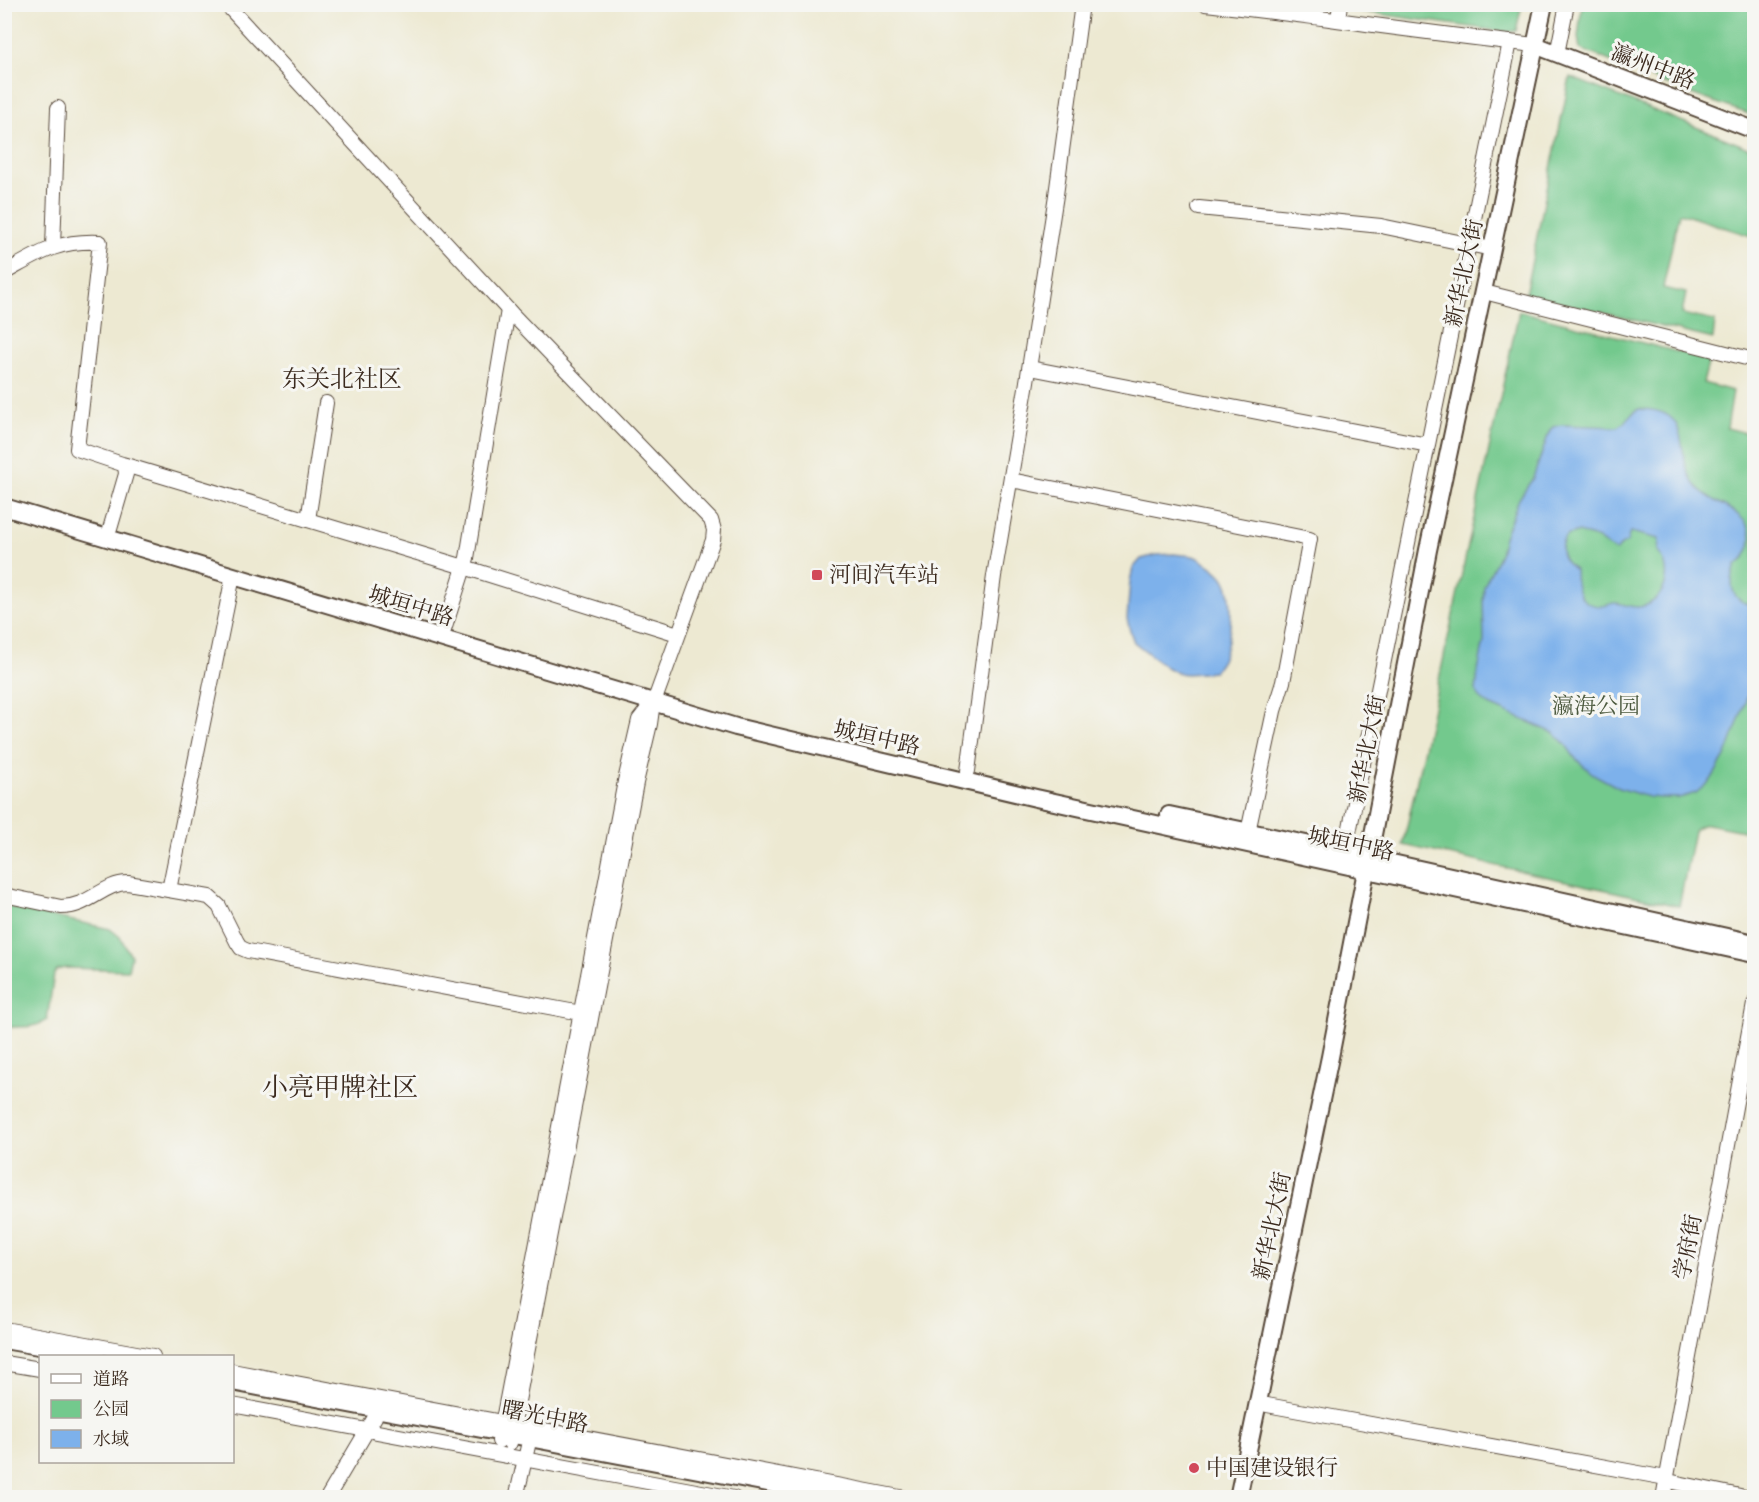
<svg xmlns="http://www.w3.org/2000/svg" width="1759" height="1502" font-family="'IM FELL French Canon','Noto Serif SC',serif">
<rect width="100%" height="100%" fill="#f6f6f2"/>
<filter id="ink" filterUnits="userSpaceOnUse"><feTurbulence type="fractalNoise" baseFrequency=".0167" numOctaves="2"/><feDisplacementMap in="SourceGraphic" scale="12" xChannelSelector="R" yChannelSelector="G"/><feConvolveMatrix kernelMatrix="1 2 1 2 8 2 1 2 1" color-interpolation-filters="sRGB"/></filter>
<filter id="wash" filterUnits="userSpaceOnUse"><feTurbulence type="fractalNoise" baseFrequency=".008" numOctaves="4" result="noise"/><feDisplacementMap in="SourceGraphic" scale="24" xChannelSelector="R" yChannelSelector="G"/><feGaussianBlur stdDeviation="1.35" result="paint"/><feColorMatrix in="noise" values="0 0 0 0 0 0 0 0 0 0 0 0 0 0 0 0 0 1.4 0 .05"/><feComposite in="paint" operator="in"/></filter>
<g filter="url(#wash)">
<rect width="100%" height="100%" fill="#ede9d2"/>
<g fill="#73c98d" stroke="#577a56" stroke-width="1.5">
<path d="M 1345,5 L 1522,5 L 1516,31 L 1506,32 L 1365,12 L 1345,7 Z"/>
<path d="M 1582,5 L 1754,5 L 1754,116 L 1694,95 L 1580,49 L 1578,37 Z"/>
<path d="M 1570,77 L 1754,150 L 1754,237 L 1679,213 L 1663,288 L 1686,293 L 1682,314 L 1715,321 L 1713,339 L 1525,294 Z"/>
<path d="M 1519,311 L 1709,360 L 1703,383 L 1733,391 L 1727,428 L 1754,435 L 1754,833 L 1707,824 C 1701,825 1697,826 1694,831 L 1679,906 L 1403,845 Z"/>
<path d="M 5,906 L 110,929 L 120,937 L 131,956 L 128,970 L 65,968 L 57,970 L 54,974 L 47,1020 C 29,1032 20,1023 5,1029 Z"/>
</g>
<g fill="#7db1eb" stroke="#5c6e84" stroke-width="1.5" fill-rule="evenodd">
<path d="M 1639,409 C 1700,409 1669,456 1698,488 C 1712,504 1744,509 1750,532 C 1752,541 1749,551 1744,558 C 1741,562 1736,564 1735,568 C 1728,588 1733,602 1754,606 L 1754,674 L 1752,684 L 1726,755 L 1711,780 L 1696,793 L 1679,798 L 1662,798 L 1648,797 L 1619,788 L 1593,774 L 1575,758 L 1566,745 L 1554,733 L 1489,705 L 1480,698 L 1476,691 L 1478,670 L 1484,641 L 1483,602 L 1484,586 L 1500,554 L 1504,537 L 1519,499 L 1533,478 L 1550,430 L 1553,427 L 1562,425 L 1618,427 C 1627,423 1630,413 1639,409 ZM 1579,532 L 1598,539 L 1613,550 L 1617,551 L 1621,545 L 1627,542 L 1630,532 L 1659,539 L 1658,552 C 1675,571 1665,603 1639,607 C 1630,608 1623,603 1615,603 C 1611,603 1607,606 1602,606 C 1579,606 1575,588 1575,570 C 1561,561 1557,550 1566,536 Z"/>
<path d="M 1174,554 C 1180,555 1187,555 1193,556 C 1201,559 1214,568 1220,574 C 1237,590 1231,640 1222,660 C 1220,664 1216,668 1214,672 L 1187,674 L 1177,673 L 1166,667 L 1134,642 L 1130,631 L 1127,619 L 1130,581 L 1133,568 L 1141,559 L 1156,555 Z"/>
</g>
</g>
<g filter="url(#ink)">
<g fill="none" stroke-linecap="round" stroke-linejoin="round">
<defs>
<g id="minor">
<path d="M 226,4 L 512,314 L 711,520 L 714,530 L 713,540 L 657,694 L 653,702 L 639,720 L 625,781 L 499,1441"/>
<path d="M 1205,4 C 1315,16 1425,33 1535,45"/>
<path d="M 1338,20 L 1340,4"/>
<path d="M 1557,54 L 1567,4"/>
<path d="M 1199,208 L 1381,226 L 1492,249"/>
<path d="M 53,247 L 58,108"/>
<path d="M 4,273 C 40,253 57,240 100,242 L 77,449 L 122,464 L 464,567 L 678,634"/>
<path d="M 1492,294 L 1754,360"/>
<path d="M 1030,368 L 1428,445"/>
<path d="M 1011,480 L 1310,539 L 1283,682 L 1274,711 L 1248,832"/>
<path d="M 308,520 L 326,403"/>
<path d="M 110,529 L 126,474 L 125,465"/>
<path d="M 444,630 L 467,558 L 508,310"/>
<path d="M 968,771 L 994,576 L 1026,388 L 1056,195 L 1082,4"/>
<path d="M 1345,852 L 1510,42"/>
<path d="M 169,890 L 233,576"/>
<path d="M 4,895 L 61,907 C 90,907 103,883 128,883 L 209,897 L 219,906 L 237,942 L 241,948 L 248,951 L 581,1013"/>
<path d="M 4,1329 L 153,1356"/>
<path d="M 4,1363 L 40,1369"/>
<path d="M 232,1371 L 905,1498"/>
<path d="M 232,1405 L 734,1498"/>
<path d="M 1267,1405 L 1666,1478"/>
<path d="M 510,1443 L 636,783 L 650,724 L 653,702"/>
<path d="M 1673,1482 L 1750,1498"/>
<path d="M 327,1498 L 375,1417"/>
<path d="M 516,1498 L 528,1446"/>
<path d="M 1663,1498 L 1754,1004"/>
</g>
<g id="major">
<path d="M 1535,45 L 1754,130"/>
<path d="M 4,507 L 736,727 L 1036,798 L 1754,954"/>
<path d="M 1169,815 L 1306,844 L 1754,943"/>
<path d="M 4,1340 L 96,1356"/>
<path d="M 232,1382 L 848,1498"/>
<path d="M 1238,1498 L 1330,1057 L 1428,550 L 1544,4"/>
</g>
</defs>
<use href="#minor" stroke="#564739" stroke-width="16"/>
<use href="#major" stroke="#564739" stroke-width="20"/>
<use href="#minor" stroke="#fff" stroke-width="14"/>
<use href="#major" stroke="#fff" stroke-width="16"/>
</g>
</g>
<g fill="#d1495b" stroke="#f6f6f2" stroke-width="2">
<rect x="811" y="569" width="12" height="12" rx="3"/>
<circle cx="1194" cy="1468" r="6"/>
</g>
<g text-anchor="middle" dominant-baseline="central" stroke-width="6" stroke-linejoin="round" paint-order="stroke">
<g font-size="22" fill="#3b2a1e" stroke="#f6f6f2">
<text transform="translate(1653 67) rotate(21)">瀛州中路</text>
<text transform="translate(1464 273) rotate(-78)">新华北大街</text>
<text transform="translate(411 606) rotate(17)">城垣中路</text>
<text transform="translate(877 738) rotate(13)">城垣中路</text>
<text transform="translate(1367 749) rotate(-79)">新华北大街</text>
<text transform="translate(1351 844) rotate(12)">城垣中路</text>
<text transform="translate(1272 1226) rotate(-78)">新华北大街</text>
<text transform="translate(1688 1247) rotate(-79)">学府街</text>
<text transform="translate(545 1417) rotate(11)">曙光中路</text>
</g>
<g font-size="22" fill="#3b2a1e" stroke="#f6f6f2" text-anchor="start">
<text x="829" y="575">河间汽车站</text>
<text x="1206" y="1468">中国建设银行</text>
</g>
<g font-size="22" fill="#4c5a3f" stroke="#f6f6f2">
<text x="1596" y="706">瀛海公园</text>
</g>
<g font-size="24" fill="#3b2a1e" stroke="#f6f6f2">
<text x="342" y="379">东关北社区</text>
</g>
<g font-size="26" fill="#3b2a1e" stroke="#f6f6f2">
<text x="340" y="1087">小亮甲牌社区</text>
</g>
</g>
<rect width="1759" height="1502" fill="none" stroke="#f6f6f2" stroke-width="24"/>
<rect x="39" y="1355" width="195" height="108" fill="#f6f6f2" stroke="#aba49d" stroke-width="1.5"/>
<rect x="51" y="1374" width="30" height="9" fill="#ffffff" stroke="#aba49d" stroke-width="1.5"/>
<text x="93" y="1385" font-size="18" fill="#3b2a1e">道路</text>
<rect x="51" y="1400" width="30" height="18" fill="#73c98d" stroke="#aba49d" stroke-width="1.5"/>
<text x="93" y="1415" font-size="18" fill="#3b2a1e">公园</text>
<rect x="51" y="1430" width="30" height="18" fill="#7db1eb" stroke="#aba49d" stroke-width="1.5"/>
<text x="93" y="1445" font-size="18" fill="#3b2a1e">水域</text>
</svg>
